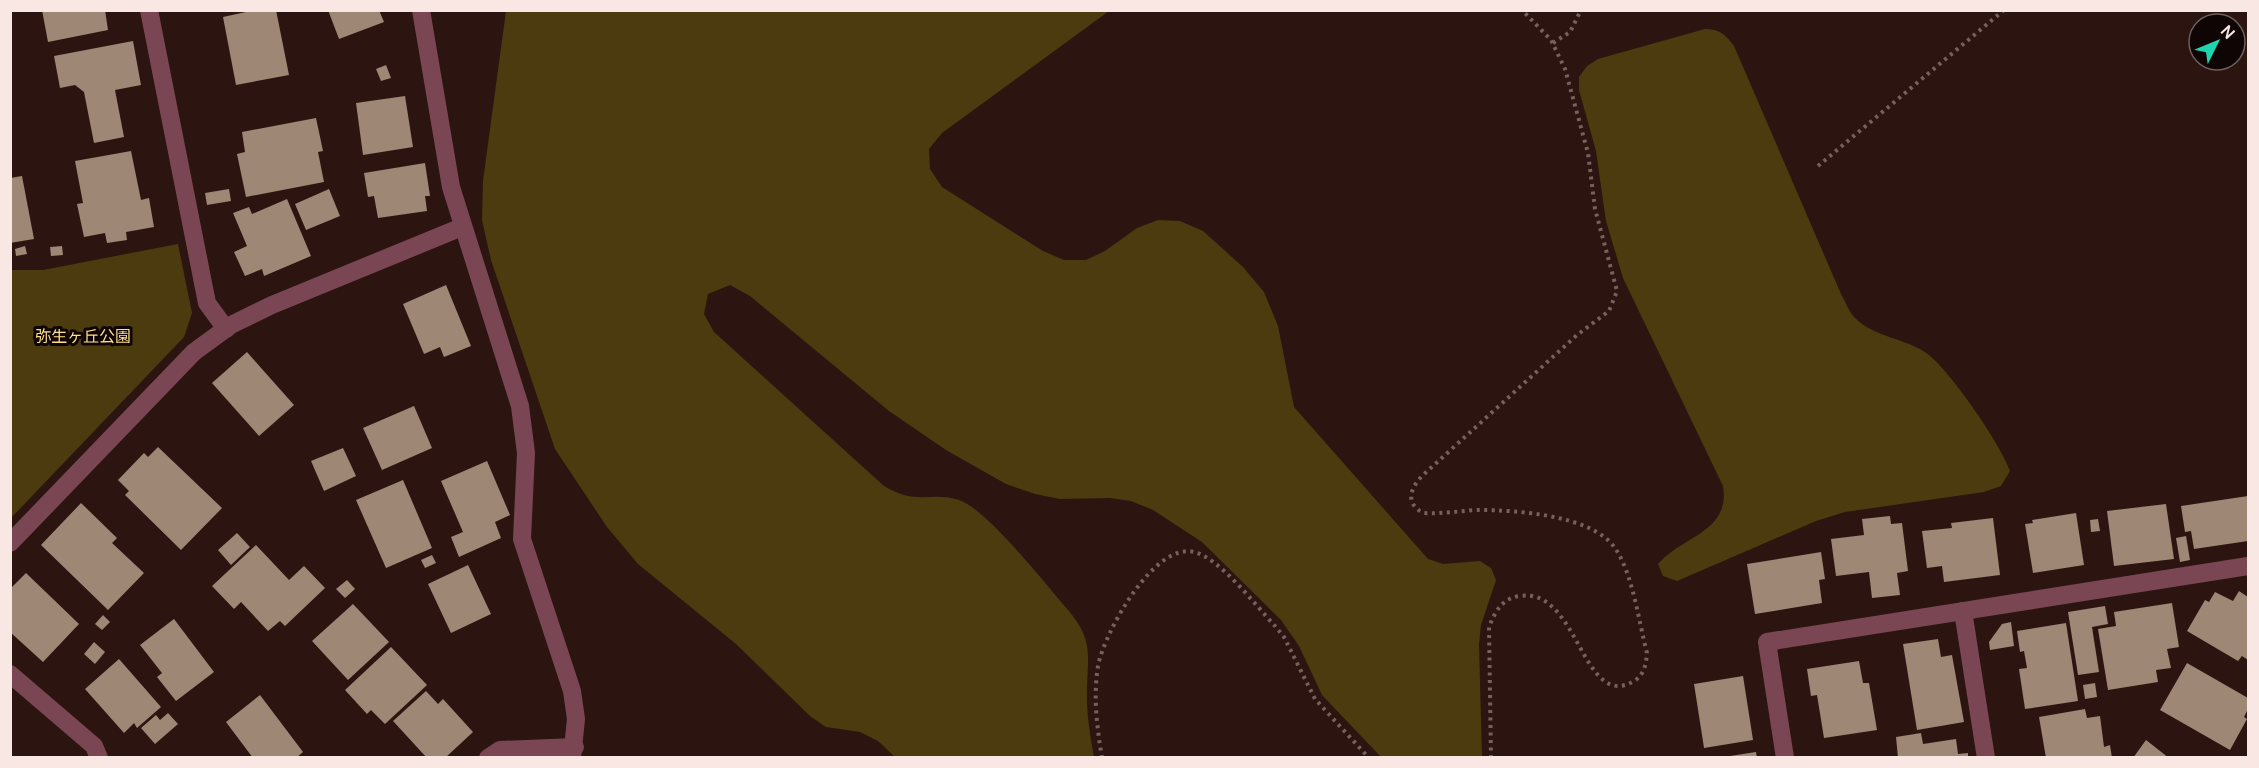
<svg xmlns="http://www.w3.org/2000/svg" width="2259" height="768" font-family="Manrope,'Noto Sans JP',sans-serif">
<rect width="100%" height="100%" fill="#2c1511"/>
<g fill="#4b3b0e">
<path d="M 506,11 L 1109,11 L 942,133 L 929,149 L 930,169 L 942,187 L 1043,251 L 1064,260 L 1086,260 L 1105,251 L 1137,228 L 1158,220 L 1180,221 L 1203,231 L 1243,267 L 1264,292 L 1278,326 L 1294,407 L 1428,559 L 1443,564 L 1480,561 L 1491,568 L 1496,580 L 1481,625 L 1479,644 L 1482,757 L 1381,757 L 1322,695 L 1299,646 L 1281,620 L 1202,542 L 1153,510 L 1131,501 L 1110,498 L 1060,499 L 1035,494 L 1006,484 L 946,450 L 889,411 L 750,296 L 730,285 L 708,294 L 704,314 L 714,332 L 884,486 C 917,506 930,491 959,500 C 987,509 1047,586 1069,611 C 1093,641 1088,653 1087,688 C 1086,712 1090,735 1094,757 L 895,757 L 878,741 L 860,732 L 826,727 L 810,716 L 736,644 L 638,564 L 607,527 L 555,449 L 491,260 L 482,220 L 483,181 Z"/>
<path d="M 1705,29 C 1719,29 1725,34 1734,46 L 1841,294 C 1845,301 1849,312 1855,318 C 1875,338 1907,338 1929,355 C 1952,374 2000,443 2010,471 L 2001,486 L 1984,492 L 1845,512 L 1816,521 L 1677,581 L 1663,576 L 1658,564 C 1682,536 1731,532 1723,486 L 1623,278 L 1606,221 L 1596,151 L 1579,90 L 1579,77 L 1587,66 L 1598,59 Z"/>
<path d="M 178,244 L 192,313 L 184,337 L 11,518 L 11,270 L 43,270 Z"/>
</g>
<g fill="#9e8774">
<path d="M 42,10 L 105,10 L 108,30 L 48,42 Z"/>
<path d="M 255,10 L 276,10 L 289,75 L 236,85 L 223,17 Z"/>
<path d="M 328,10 L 379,10 L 384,22 L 339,39 Z"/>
<path d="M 133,41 L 141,85 L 115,90 L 124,137 L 94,143 L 84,92 L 75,85 L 60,88 L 54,56 Z"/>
<path d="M 386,65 L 391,78 L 381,81 L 376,69 Z"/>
<path d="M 405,96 L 413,147 L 363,155 L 356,103 Z"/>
<path d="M 316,118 L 323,151 L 318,152 L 324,182 L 246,197 L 237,154 L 245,152 L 242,132 Z"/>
<path d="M 131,151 L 141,200 L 149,198 L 154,227 L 126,232 L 127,240 L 107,243 L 105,233 L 84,237 L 77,204 L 83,203 L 75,161 Z"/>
<path d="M 425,163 L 430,196 L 425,196 L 427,211 L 378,218 L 374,196 L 368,197 L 364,173 Z"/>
<path d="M 22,176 L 34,239 L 10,243 L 10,178 Z"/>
<path d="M 229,189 L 231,201 L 207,205 L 205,193 Z"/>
<path d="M 329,189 L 340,216 L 306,230 L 295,204 Z"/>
<path d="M 287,199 L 311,256 L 264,276 L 262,269 L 245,276 L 234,252 L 247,246 L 233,213 L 249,207 L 252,214 Z"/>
<path d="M 25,246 L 27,254 L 16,256 L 15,249 Z"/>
<path d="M 62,246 L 63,255 L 51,256 L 50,247 Z"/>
<path d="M 446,285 L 471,346 L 444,357 L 440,347 L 424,354 L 403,304 Z"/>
<path d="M 247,352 L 294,405 L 259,436 L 212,383 Z"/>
<path d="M 414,406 L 432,448 L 382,470 L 363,428 Z"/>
<path d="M 158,447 L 222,508 L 181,550 L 125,495 L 129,491 L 118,480 L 144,453 L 148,457 Z"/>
<path d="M 343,448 L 356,476 L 324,491 L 311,461 Z"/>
<path d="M 487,461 L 510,515 L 495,522 L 501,538 L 459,557 L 451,537 L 463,532 L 441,481 Z"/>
<path d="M 403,480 L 432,548 L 386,568 L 356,500 Z"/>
<path d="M 2248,496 L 2248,541 L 2194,549 L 2191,531 L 2185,532 L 2181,506 Z"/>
<path d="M 81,503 L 117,538 L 112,543 L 144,573 L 108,610 L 41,545 Z"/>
<path d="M 2166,504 L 2174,559 L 2114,566 L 2107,511 Z"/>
<path d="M 2076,513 L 2084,565 L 2033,573 L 2025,524 L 2033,523 L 2032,520 Z"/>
<path d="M 1890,516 L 1891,524 L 1902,523 L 1908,571 L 1897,573 L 1900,595 L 1872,598 L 1869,572 L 1836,576 L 1831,539 L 1864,535 L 1862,519 Z"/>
<path d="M 1993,518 L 2000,575 L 1944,582 L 1942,566 L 1927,568 L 1922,531 L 1952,528 L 1951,523 Z"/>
<path d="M 2098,519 L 2100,531 L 2091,532 L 2090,520 Z"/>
<path d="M 237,533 L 250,547 L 231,565 L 218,550 Z"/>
<path d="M 2186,536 L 2190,560 L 2180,562 L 2176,538 Z"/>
<path d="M 256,545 L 289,580 L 304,566 L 325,588 L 285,626 L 280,621 L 268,631 L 241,602 L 234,609 L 212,586 Z"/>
<path d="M 1821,552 L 1825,579 L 1819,580 L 1822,603 L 1755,614 L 1747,564 Z"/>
<path d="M 432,555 L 436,563 L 425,568 L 421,560 Z"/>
<path d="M 468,565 L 491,614 L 451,633 L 428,584 Z"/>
<path d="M 26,573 L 79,624 L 43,662 L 10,632 L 10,589 Z"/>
<path d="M 347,580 L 355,589 L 345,598 L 336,589 Z"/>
<path d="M 2239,591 L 2248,597 L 2248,660 L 2242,656 L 2238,661 L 2187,631 L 2205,600 L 2209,602 L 2215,592 L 2233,601 Z"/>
<path d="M 2172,603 L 2179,647 L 2167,649 L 2171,668 L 2156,670 L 2158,682 L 2108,690 L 2098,629 L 2116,626 L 2114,612 Z"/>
<path d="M 353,604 L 389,642 L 348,680 L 312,641 Z"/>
<path d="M 2105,606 L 2108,624 L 2092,627 L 2099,672 L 2078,675 L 2068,612 Z"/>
<path d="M 103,615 L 110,622 L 102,630 L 95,624 Z"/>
<path d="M 174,619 L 214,672 L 176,701 L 157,677 L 162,673 L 140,645 Z"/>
<path d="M 2011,622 L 2014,646 L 1990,650 L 1989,642 L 2002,624 Z"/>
<path d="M 2066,623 L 2078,701 L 2025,709 L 2019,669 L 2027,668 L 2024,651 L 2020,652 L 2017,631 Z"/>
<path d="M 1938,639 L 1941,657 L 1952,655 L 1964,722 L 1917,730 L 1903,644 Z"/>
<path d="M 94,642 L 105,652 L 95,664 L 84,654 Z"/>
<path d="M 391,647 L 427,685 L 385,724 L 371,710 L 367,714 L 345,690 Z"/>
<path d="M 119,659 L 161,707 L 137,728 L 134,723 L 124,733 L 85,689 Z"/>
<path d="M 1859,661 L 1863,683 L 1869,683 L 1877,730 L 1824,738 L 1817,695 L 1811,696 L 1807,669 Z"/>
<path d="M 2187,663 L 2248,698 L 2248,709 L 2244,717 L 2247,719 L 2230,750 L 2160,710 Z"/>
<path d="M 1743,676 L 1753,740 L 1704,748 L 1694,684 Z"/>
<path d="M 2095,683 L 2097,697 L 2085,699 L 2083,685 Z"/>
<path d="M 426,691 L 438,704 L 443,699 L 473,732 L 445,758 L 427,758 L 393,721 Z"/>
<path d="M 260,695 L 303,752 L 296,758 L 253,758 L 226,722 Z"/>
<path d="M 2085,709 L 2087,718 L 2100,716 L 2104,747 L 2110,745 L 2112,758 L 2046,758 L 2039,717 Z"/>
<path d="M 168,713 L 178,724 L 155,744 L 141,728 L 156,715 L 160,720 Z"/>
<path d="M 1921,733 L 1923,744 L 1956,739 L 1958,754 L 1968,753 L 1968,758 L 1898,758 L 1896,737 Z"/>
<path d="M 2146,740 L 2169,758 L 2133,758 Z"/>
<path d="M 1756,752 L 1757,758 L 1730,758 L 1730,756 Z"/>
</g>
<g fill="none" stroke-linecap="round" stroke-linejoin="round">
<g stroke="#76615d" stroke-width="4" stroke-dasharray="3 4.5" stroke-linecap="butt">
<path d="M 1553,43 L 1570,32 L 1581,10"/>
<path d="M 1818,166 L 2004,10"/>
<path d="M 1102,758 C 1097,727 1093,697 1098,666 C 1104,633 1154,542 1194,552 C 1220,558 1256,606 1275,626 L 1284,637 L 1315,699 L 1369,758"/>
<path d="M 1491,758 L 1489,627 C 1495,612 1502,598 1520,596 C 1579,587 1582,712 1634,681 C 1644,675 1646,665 1647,653 C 1639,623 1633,574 1615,548 C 1592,515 1516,510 1478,510 C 1459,511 1441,514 1423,513 C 1405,503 1410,489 1422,476 L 1577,335 L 1609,311 L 1617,291 L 1595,209 L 1588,153 L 1565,69 L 1551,40 L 1522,10"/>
</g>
<g stroke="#7b4654" stroke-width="18">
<path d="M 149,10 L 207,303 L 226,329"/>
<path d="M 421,10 L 451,187 L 520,406 L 526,453 L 522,539 L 572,691 L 576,719 L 572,758"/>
<path d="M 10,543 L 194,352 L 231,325 L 272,305 L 462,227"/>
<path d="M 1963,611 L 1986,758"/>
<path d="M 10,674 L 94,746 L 99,758"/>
<path d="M 488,758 L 500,750 L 575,747"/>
<path d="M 1785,758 L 1767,642 L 2248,566"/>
</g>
</g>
<g text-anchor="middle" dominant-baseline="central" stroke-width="6" stroke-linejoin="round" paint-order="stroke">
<g font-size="16" fill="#ffde8a" stroke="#0e0504">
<text x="83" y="336">弥生ヶ丘公園</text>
</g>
</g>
<rect width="2259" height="768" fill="none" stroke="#f8e7e3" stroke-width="24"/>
<g transform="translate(2217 42) rotate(47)"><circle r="28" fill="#0e0504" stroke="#6c5f5d" stroke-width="1.5"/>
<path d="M0-4.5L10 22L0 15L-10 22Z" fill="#1fd5b0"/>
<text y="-9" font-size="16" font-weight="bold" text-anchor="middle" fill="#f8e7e3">N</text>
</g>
</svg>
